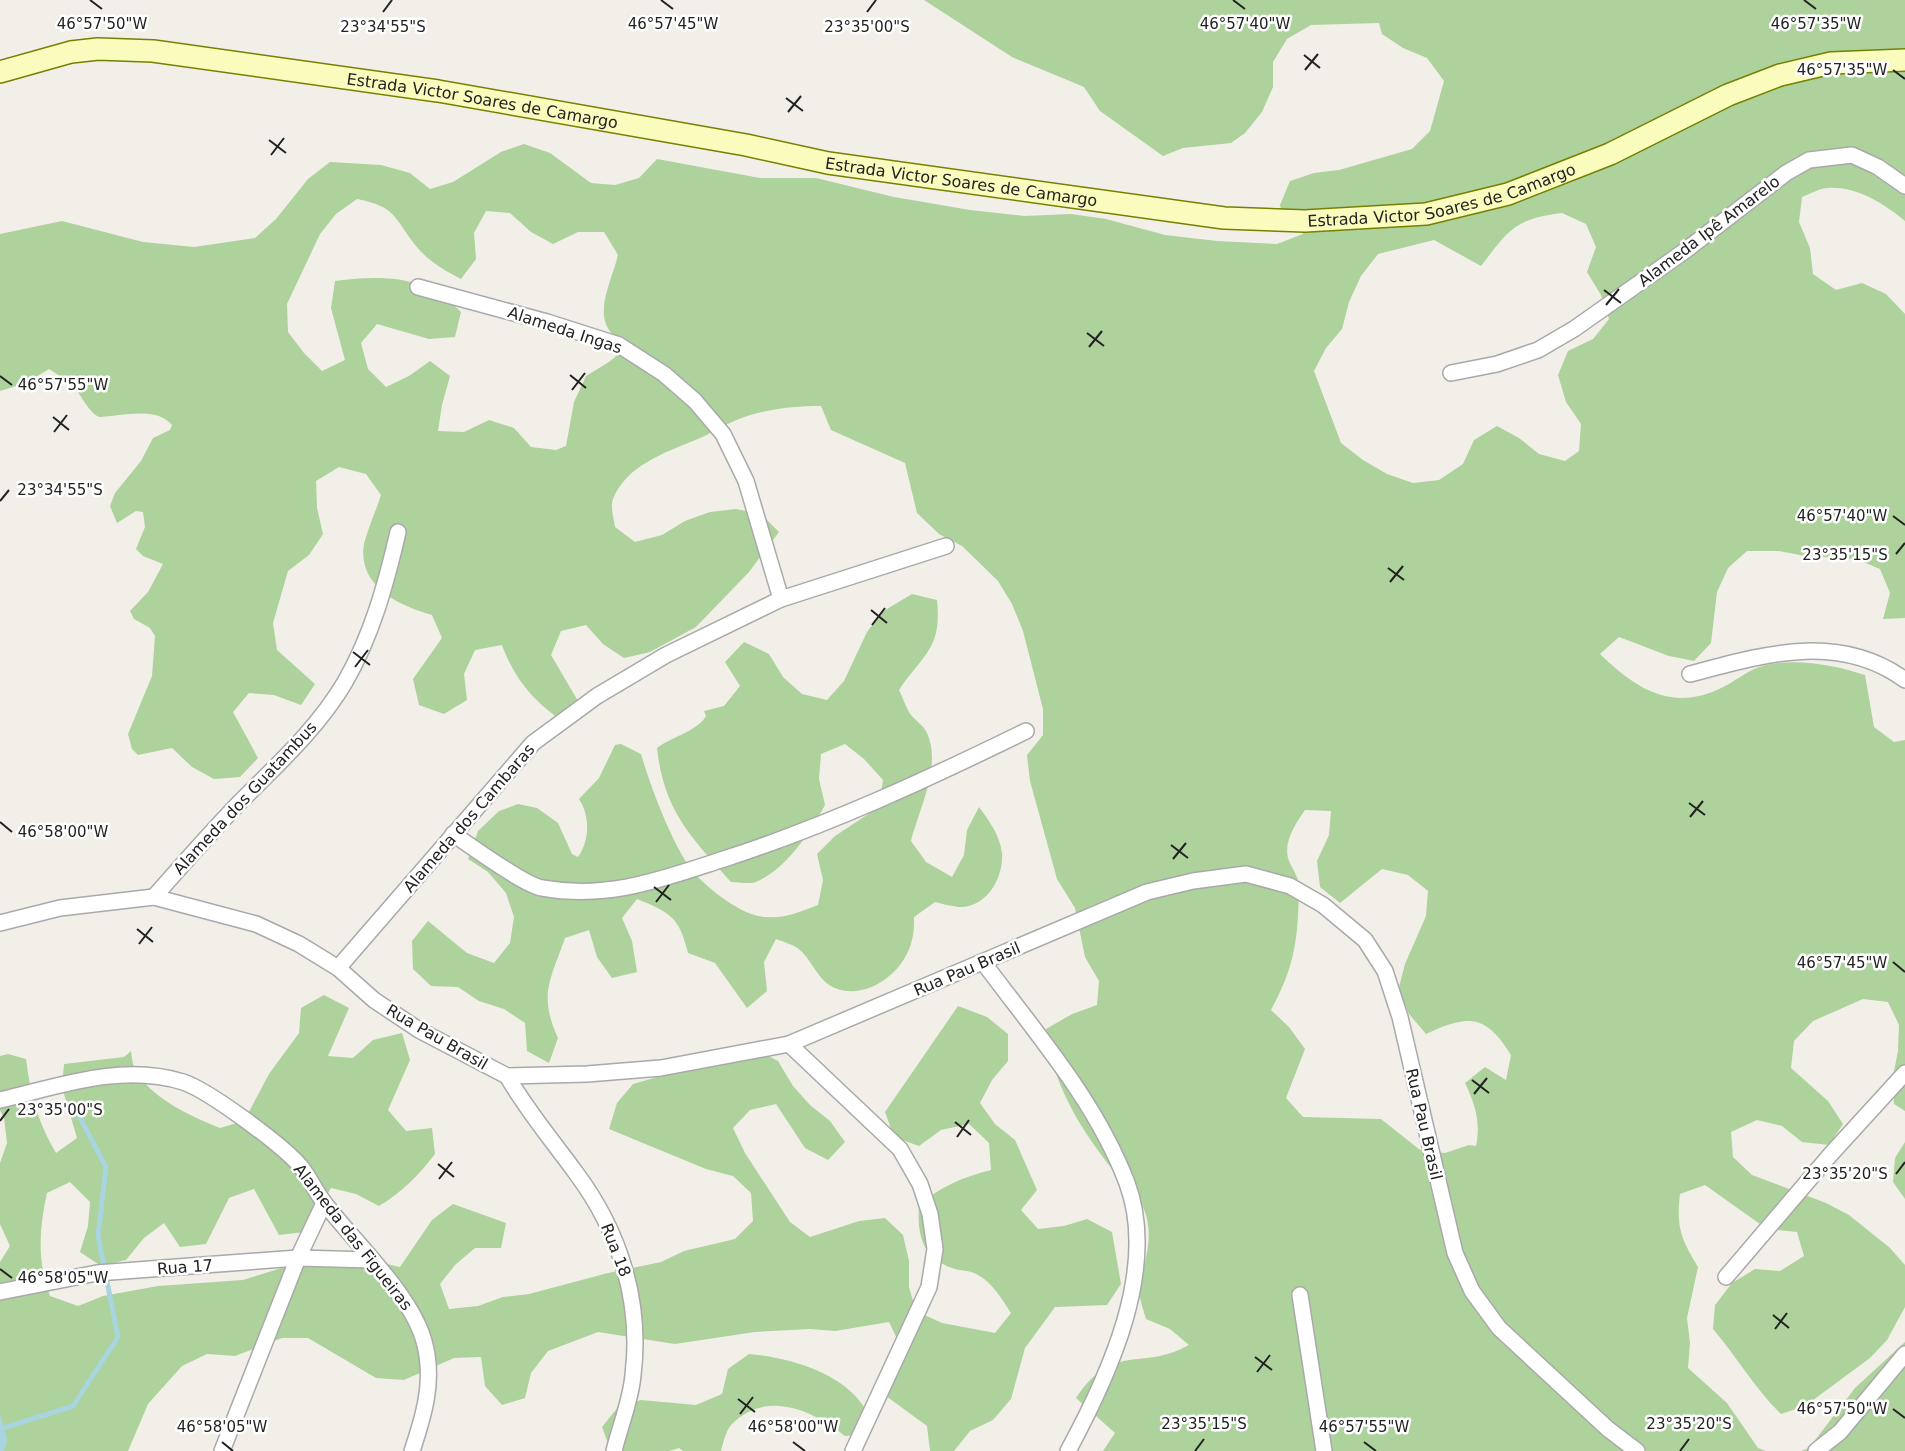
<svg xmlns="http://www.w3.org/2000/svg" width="1905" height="1451" font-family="'DejaVu Sans',sans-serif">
<rect width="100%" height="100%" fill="#f2efe8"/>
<g fill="#add29c" fill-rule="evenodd">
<path d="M 924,0 L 1905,0 L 1905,221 C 1884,204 1857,186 1828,188 C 1820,188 1810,194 1802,197 L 1799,222 L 1810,248 L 1813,274 L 1836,290 L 1862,283 L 1886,294 L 1905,314 L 1905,618 L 1883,619 L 1890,593 L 1880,569 L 1856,559 L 1805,556 L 1779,551 L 1747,551 L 1728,568 L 1717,592 L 1711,643 L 1694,661 L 1669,656 L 1619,637 L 1600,654 C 1634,687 1669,711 1717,690 C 1734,683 1748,669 1766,665 C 1798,658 1835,665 1865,675 L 1874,727 L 1894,742 L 1905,740 L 1905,1111 L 1894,1104 L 1893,1076 L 1898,1051 L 1899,1025 L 1888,1002 L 1863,999 L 1813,1021 L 1794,1041 L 1791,1068 L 1828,1101 L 1843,1124 L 1829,1145 L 1802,1142 L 1782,1126 L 1757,1120 L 1731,1132 L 1733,1157 L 1752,1175 L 1826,1203 L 1849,1215 L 1890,1248 L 1905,1265 L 1905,1307 L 1887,1340 L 1870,1358 L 1805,1406 L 1781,1414 C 1755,1389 1737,1357 1713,1329 L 1715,1305 L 1732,1283 L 1755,1269 L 1780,1271 L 1804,1256 L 1797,1232 L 1767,1229 L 1705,1185 L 1680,1194 C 1676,1227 1681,1239 1698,1267 L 1687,1318 L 1690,1343 L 1688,1368 L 1727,1403 L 1758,1448 L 1766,1451 L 1103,1451 L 1115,1433 L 1076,1398 C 1114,1341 1140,1372 1189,1345 L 1170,1329 L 1146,1319 C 1144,1311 1139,1300 1140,1292 C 1142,1266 1154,1242 1146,1215 C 1140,1195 1126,1186 1114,1171 C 1081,1131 1051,1081 1046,1029 L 1072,1014 L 1097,1005 L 1099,981 L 1085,957 L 1075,908 L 1057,879 L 1030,781 L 1027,755 L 1043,735 L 1043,709 L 1023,631 L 1012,604 L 998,581 L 962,546 L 939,534 L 917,513 L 905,463 L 831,430 L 821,406 C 794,406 764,409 739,419 C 723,425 709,435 693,441 C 664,453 626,466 613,499 C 610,506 614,519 615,527 L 635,542 L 662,535 L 685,521 L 710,512 L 736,509 L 761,514 L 779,532 L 749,572 L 696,627 L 650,652 L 624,658 L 603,644 L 586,625 L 561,631 L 551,655 L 578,701 L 568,725 C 536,704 515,681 502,645 L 475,650 L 464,674 L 467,700 L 444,714 L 419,705 L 413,679 L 442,638 L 432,615 C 399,606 357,586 364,544 C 368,528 376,511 381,495 L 366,474 L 339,467 L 316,481 L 317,508 L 323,534 L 309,555 L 288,571 L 273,623 L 277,650 L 315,684 L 301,705 L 274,695 L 249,693 L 233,712 L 258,758 L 240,777 L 214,779 L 192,767 L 172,748 L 138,755 L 132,749 L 128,734 L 152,676 L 155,636 L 150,628 L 134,619 L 130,611 L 148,592 L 163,564 L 143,556 L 136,549 L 145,527 L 143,512 L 136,511 L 117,523 L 110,506 L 115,493 L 141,461 L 153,438 L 170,430 L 172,425 C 157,406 121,416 99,417 C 87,411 81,393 70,383 C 64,378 56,374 49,369 L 26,383 L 0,391 L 0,234 L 62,221 L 143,242 L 194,247 L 255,238 L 276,219 L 308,179 L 330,162 L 381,165 L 410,173 L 430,189 L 453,182 L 501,152 L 524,144 L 550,153 L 591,183 L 615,185 L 639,178 L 657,159 L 760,178 L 816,178 L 894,197 L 970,210 L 1024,216 L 1071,214 L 1106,219 L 1165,235 L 1217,241 L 1277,244 L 1303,234 L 1302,229 L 1286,227 L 1280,205 L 1290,181 L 1314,173 L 1339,170 L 1412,149 L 1430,131 L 1444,81 L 1427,58 L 1403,48 L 1382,34 L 1379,23 L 1311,25 L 1287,39 L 1273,62 L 1273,87 L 1262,112 L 1245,133 L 1231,143 L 1183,148 L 1163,156 L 1100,111 L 1084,87 L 1012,57 ZM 357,199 C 397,207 393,217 416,246 C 428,261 444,270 461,279 L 476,259 L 474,233 L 486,211 L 510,213 L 531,232 L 553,244 L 578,232 L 604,232 L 618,255 C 613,277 595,310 609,330 C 613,336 622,341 628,346 L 609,362 L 586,376 L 574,402 L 566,446 L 556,450 L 531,447 L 514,428 L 489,420 L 464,432 L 438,431 L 442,405 L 450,376 L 430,361 L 409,376 L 386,387 L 368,369 L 361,343 L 377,324 L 429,339 L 455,337 L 461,312 C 424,275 385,275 335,281 L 331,308 L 345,360 L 322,371 L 304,353 L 288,332 L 287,304 L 320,234 L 336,214 ZM 1562,213 L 1586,224 L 1596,247 L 1587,272 L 1601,295 L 1609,319 L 1593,339 L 1568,351 L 1558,375 L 1566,402 L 1581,424 L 1579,451 L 1565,461 L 1539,454 L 1519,438 L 1497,426 L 1474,440 L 1463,464 L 1439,480 L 1413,483 L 1387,474 L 1363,460 L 1341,443 L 1314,371 L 1326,348 L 1342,329 L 1349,302 L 1361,276 L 1378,254 L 1434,240 L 1481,266 C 1509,230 1514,219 1562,213 ZM 1305,810 L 1331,811 L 1329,835 L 1317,861 L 1320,887 L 1340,903 L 1382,869 L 1408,875 L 1428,891 L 1426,916 L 1405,964 L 1398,991 L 1409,1014 L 1426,1034 C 1468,1014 1486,1014 1511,1055 L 1506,1080 L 1485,1067 L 1465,1083 C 1475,1104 1481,1122 1476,1146 L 1469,1145 L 1445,1153 L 1420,1150 L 1381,1119 L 1303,1117 L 1286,1098 L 1305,1049 L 1289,1027 L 1271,1010 C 1296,964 1298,937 1299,886 C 1299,877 1292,869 1289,861 C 1282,843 1296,823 1305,810 Z"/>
<path d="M 912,594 L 937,600 C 942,649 924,653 899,690 C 903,698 906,708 911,715 C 916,721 924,726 927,733 C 942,766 919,809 911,841 L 926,862 L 952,877 L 964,855 L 967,830 L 979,807 C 989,821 1000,835 1002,853 C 1004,878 986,909 958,907 C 951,906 943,904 935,902 L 914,917 C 914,925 914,933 912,940 C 905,972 867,1001 835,988 C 819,982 812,961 801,951 C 795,945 784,942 776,939 L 764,962 L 767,991 L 747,1008 L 715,963 L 688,953 C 679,917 671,913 637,899 L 622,918 L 632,941 L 637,972 L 612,978 L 597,957 L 589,930 L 565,938 C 551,979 538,995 558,1038 L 549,1063 L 527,1051 L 525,1023 L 504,1009 L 479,1001 L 458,987 L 431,986 L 413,969 L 412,941 L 428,921 L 467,953 L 494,963 L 510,943 L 514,917 L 506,893 L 488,872 L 468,859 L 478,831 L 499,811 L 518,804 L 537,808 L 558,823 L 572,854 L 578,857 C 590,841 590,815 579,799 L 599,778 L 615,745 L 621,744 L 641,754 C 650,785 674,851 696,875 C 711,891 743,916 765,917 C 784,919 800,912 818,905 L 823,880 L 817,854 L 835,836 L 879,807 L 883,780 L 864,759 L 845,744 L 821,754 L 819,779 L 825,805 C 810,832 788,867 758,881 C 751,885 738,882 731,882 C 690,836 664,811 657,748 C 671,737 698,731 706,716 L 704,711 L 724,706 L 740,686 L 725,662 L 744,642 L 769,654 L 783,677 L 802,694 L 827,700 L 844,681 L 867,632 L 882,612 Z"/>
<path d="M 324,995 L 349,1008 L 328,1056 L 353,1058 L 373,1040 L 402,1033 L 410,1060 L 388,1110 L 406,1131 L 432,1128 L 435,1154 C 418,1176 402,1192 379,1206 L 356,1194 L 331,1188 L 305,1232 L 279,1235 L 254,1189 L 229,1198 L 206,1244 L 180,1247 L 164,1223 L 144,1238 L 126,1260 L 101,1266 L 80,1252 L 88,1226 L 90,1202 L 70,1182 L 47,1193 C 39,1229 37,1261 50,1296 L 78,1306 L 103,1296 L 158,1286 L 243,1280 L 317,1257 L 343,1254 L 400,1267 L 432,1220 L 453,1204 L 506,1223 L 501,1248 L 475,1248 L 455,1265 L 440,1284 L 449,1309 L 478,1306 L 503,1297 L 529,1294 L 608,1273 L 661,1262 L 684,1251 L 735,1239 L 753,1221 L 751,1193 L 733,1176 L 706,1169 L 609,1129 L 617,1103 L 633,1084 L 755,1049 L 778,1061 L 793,1086 L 810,1105 L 830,1121 L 845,1142 L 828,1160 L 805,1148 L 776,1104 L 750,1110 L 733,1128 L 745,1153 L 790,1222 L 810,1237 L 859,1221 L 885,1218 L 903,1235 L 909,1261 L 909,1287 L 916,1311 L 942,1323 L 995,1333 L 1011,1313 C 1002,1299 991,1280 974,1273 C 967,1270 959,1271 952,1268 C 921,1257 917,1233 919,1204 C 942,1187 962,1177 991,1170 L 989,1143 L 969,1124 L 941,1130 L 919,1146 L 894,1137 L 885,1112 L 958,1006 L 987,1017 L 1008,1034 L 1008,1061 L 992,1080 L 980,1103 L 995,1124 L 1015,1140 L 1037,1190 L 1021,1210 L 1038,1229 L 1064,1226 L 1087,1219 L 1112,1232 L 1121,1284 L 1107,1305 L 1055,1307 L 1025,1348 L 1011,1399 L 993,1420 L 970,1431 L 954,1451 L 930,1451 L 927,1426 L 886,1396 L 900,1345 L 889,1322 L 835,1331 L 810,1329 L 755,1332 L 675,1344 L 598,1332 L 548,1351 L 531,1373 L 525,1398 L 502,1405 L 485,1386 L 481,1357 L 454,1358 L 404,1380 L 376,1378 L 308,1338 L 282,1338 L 235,1356 L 207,1354 L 182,1366 L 148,1404 L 128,1451 L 0,1451 L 0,1262 L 10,1246 L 0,1224 L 0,1163 L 7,1143 L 4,1118 L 0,1110 L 0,1056 L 8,1054 L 26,1059 C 30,1093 38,1123 56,1153 L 77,1138 L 62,1087 L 64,1064 L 124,1057 L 131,1051 C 132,1056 132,1064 135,1069 C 151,1099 191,1116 220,1128 L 244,1121 L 269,1074 L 299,1033 L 301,1008 Z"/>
<path d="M 1905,1142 L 1905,1199 L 1893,1182 L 1895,1158 Z"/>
<path d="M 1905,1342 L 1905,1451 L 1801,1451 L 1809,1448 L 1855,1388 Z"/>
<path d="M 749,1354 C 787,1357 842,1372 864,1407 C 868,1414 869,1425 871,1434 L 845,1436 C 812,1410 766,1389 731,1425 C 726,1431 723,1443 721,1451 L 683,1451 L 679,1448 L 669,1451 L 611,1451 L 602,1427 L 618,1407 L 641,1400 L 696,1405 L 722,1394 L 728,1369 Z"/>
</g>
<path fill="#a8d5e0" d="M 0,1414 L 7,1440 L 4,1451 L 0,1451 Z"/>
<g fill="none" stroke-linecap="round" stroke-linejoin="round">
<path stroke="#a8d5e0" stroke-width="5" d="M 0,1429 L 73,1406 L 118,1337 L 98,1236 L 106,1167 L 78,1114"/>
<defs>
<g id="minor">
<path d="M 418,287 L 547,322 L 619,345 L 664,374 L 695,401 L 723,434 L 746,481 L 781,599"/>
<path d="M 1451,373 L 1497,364 L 1538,350 L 1574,329 L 1686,250 L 1786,173 L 1809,160 L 1852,155 L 1878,167 L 1905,186"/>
<path d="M 1690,674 C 1762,655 1838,631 1905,680"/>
<path d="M 453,834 C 471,846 524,885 542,888 C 609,900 662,879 724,859 C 829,825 928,779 1026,731"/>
<path d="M 154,897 C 182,865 210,833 240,802 C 277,765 318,728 345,682 C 372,635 386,584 398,532"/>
<path d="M 0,923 L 60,908 L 154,897 L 256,924 L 299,944 L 338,968 L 374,1000 L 419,1030 L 507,1076 L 587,1074 L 661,1068 L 789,1044 L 1147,892 L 1193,881 L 1246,874 L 1290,886 L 1323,905 L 1365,940 L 1385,971 L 1400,1017 L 1455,1253 L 1472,1291 L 1499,1328 L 1608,1429 L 1637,1451"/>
<path d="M 983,962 C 1035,1032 1096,1101 1127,1183 C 1159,1269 1108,1377 1068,1451"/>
<path d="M 338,968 L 533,743 L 597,696 L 666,655 L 781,599 L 946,546"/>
<path d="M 789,1044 L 900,1149 L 920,1184 L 930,1214 L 935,1249 L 929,1287 L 853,1451"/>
<path d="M 507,1076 C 528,1112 552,1140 576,1173 C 620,1232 642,1302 633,1375 C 631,1400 620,1426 614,1451"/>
<path d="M 0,1100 C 60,1086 121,1063 183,1082 C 208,1090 284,1146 301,1167 C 310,1178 316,1193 326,1205 C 356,1244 414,1297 425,1345 C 434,1382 424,1415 412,1451"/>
<path d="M 1726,1277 L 1831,1154 L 1905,1073"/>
<path d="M 0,1292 L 97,1273 L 298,1258 L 371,1260"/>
<path d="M 1300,1295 L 1324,1451"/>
<path d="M 222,1451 L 298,1258 L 324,1203"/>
<path d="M 1816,1451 L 1840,1432 L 1905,1354"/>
</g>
<g id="secondary">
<path id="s1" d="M 0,72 L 71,52 L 98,49 L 153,51 L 438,91 L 746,145 L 828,163 L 1224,218 L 1305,221 L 1426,214 L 1508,194 L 1610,154 L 1728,95 L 1780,75 L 1831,63 L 1905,60"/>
</g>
</defs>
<use href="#minor" stroke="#a9a9a9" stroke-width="18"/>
<use href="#secondary" stroke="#768001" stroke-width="24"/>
<use href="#minor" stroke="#fff" stroke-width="15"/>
<use href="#secondary" stroke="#fafcbd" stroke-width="21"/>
</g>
<path fill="none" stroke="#222" stroke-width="2" d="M 90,0 L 102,9M 661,0 L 673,9M 1233,0 L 1245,9M 1804,0 L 1816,9M 383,12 L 392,0M 867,12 L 876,0M 1304,55 L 1320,68M 1305,70 L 1318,54M 1893,70 L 1905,79M 786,98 L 803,111M 788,112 L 801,96M 269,140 L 286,153M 271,155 L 284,138M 1604,290 L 1621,303M 1606,305 L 1619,289M 1087,333 L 1104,346M 1089,347 L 1102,331M 570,375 L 586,388M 0,376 L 12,385M 572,390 L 585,373M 53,417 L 69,430M 54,432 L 67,415M 0,501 L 9,490M 1893,516 L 1905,525M 1896,554 L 1905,543M 1388,568 L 1404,580M 1390,582 L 1403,566M 871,610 L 887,623M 872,625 L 885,608M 353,652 L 370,665M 355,667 L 368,650M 1689,803 L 1705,815M 1690,817 L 1703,801M 0,822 L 12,832M 1171,845 L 1188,858M 1173,859 L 1186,843M 654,887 L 671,900M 656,902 L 669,885M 137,929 L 153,942M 139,944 L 152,927M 1893,962 L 1905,972M 1472,1080 L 1489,1093M 1474,1094 L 1487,1078M 0,1121 L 9,1109M 955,1122 L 971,1135M 957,1137 L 969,1120M 438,1164 L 454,1177M 1896,1174 L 1905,1162M 439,1179 L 452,1162M 0,1269 L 12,1278M 1773,1315 L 1789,1328M 1775,1329 L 1787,1313M 1255,1357 L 1272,1370M 1257,1372 L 1270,1355M 738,1399 L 755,1412M 1893,1409 L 1905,1418M 740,1414 L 753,1397M 222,1442 L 233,1451M 793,1442 L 805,1451M 1364,1442 L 1376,1451M 1195,1451 L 1204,1439M 1680,1451 L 1689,1439"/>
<g text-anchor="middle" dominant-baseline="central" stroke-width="5" stroke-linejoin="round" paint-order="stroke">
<g font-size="16" fill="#222" stroke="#fff">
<text stroke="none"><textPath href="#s1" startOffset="489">Estrada Victor Soares de Camargo</textPath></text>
<text stroke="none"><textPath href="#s1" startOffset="975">Estrada Victor Soares de Camargo</textPath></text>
<text stroke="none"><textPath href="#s1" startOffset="1461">Estrada Victor Soares de Camargo</textPath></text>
<text transform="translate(1709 231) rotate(-37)">Alameda Ipê Amarelo</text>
<text transform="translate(565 330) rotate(18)">Alameda Ingas</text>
<text transform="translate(245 798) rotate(-47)">Alameda dos Guatambus</text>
<text transform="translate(469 818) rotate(-49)">Alameda dos Cambaras</text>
<text transform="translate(967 969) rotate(-23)">Rua Pau Brasil</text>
<text transform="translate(437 1037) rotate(30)">Rua Pau Brasil</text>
<text transform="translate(1424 1124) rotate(77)">Rua Pau Brasil</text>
<text transform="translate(353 1237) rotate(52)">Alameda das Figueiras</text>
<text transform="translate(616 1250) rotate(69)">Rua 18</text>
<text transform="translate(185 1267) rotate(-4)">Rua 17</text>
</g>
</g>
<g font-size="15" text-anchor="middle" fill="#222" stroke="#fff" stroke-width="5" stroke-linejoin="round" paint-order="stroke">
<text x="1816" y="29">46°57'35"W</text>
<text x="102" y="29">46°57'50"W</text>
<text x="1245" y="29">46°57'40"W</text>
<text x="673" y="29">46°57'45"W</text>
<text x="383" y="32">23°34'55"S</text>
<text x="867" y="32">23°35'00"S</text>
<text x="1842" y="75">46°57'35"W</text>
<text x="63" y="390">46°57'55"W</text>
<text x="60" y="495">23°34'55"S</text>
<text x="1842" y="521">46°57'40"W</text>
<text x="1845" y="560">23°35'15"S</text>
<text x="63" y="837">46°58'00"W</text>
<text x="1842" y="968">46°57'45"W</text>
<text x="60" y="1115">23°35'00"S</text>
<text x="1845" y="1179">23°35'20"S</text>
<text x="63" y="1283">46°58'05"W</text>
<text x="1842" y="1414">46°57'50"W</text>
<text x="1204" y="1429">23°35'15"S</text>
<text x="1689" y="1429">23°35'20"S</text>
<text x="222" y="1432">46°58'05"W</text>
<text x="793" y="1432">46°58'00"W</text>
<text x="1364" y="1432">46°57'55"W</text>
</g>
</svg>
